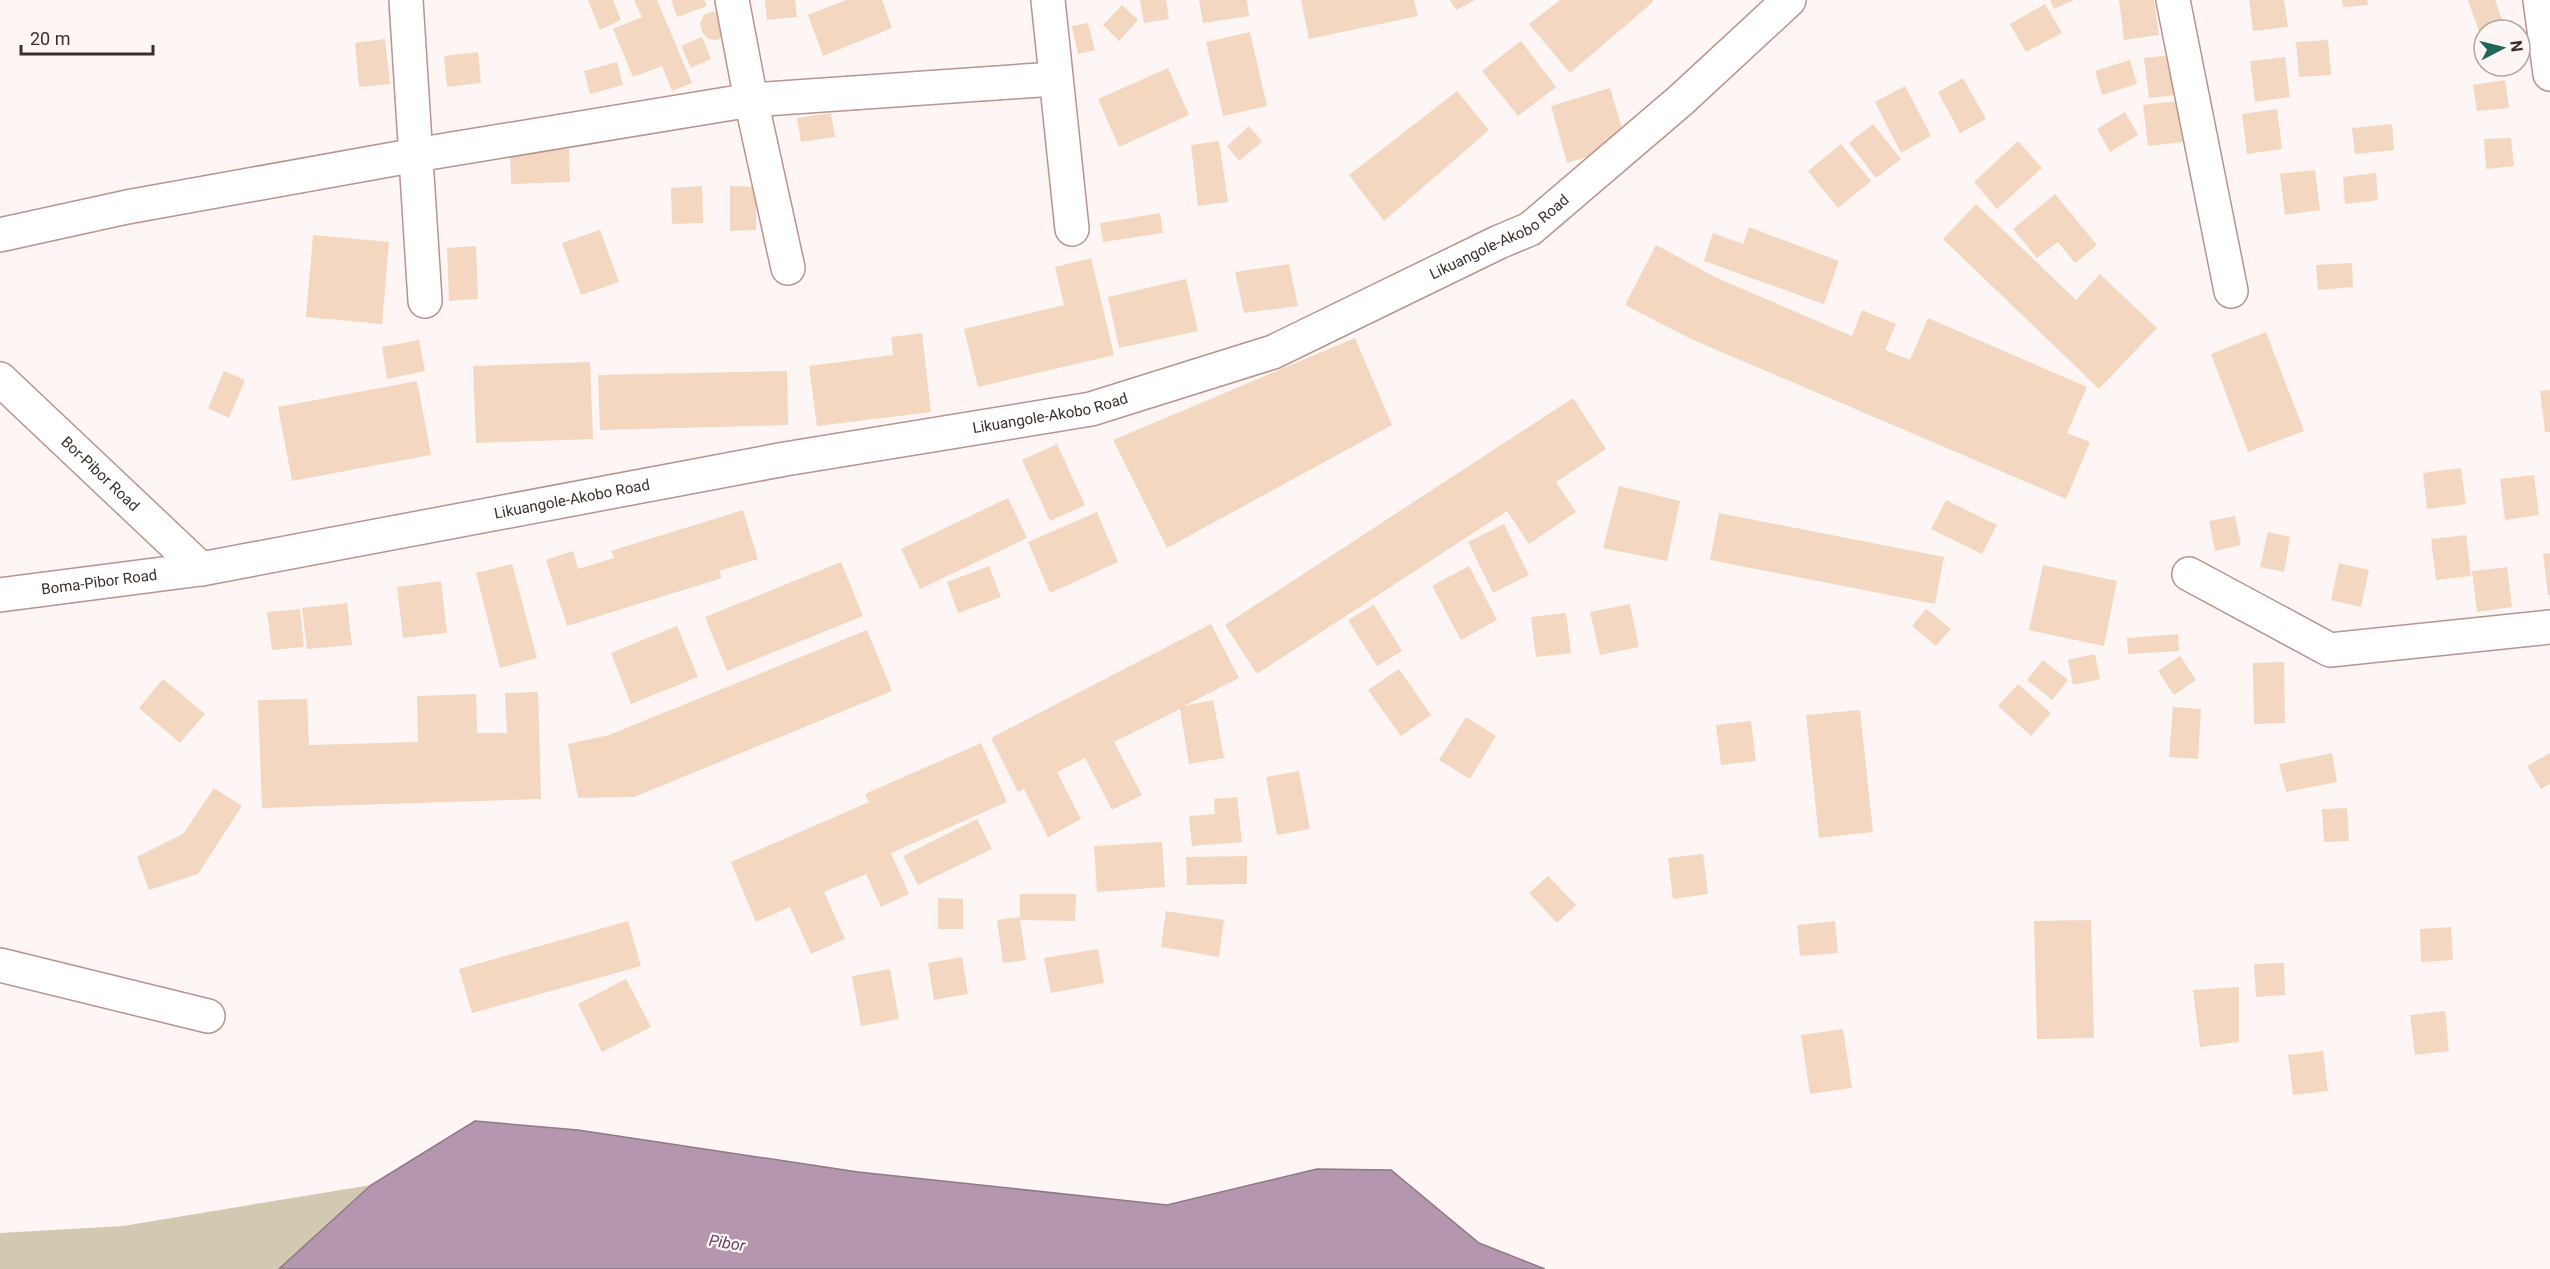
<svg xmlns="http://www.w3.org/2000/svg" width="2550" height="1269" font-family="Roboto,sans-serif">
<rect width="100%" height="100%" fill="#fef6f4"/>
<path fill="#d1c9b2" d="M 371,1185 L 279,1269 L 0,1269 L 0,1233 L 123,1226 Z"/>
<path fill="#b497ae" stroke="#907887" stroke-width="1.5" d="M 475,1121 L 578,1130 L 858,1172 L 1167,1205 L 1317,1169 L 1391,1170 L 1479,1243 L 1545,1269 L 279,1269 L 371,1185 Z"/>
<g fill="#f3d7c0">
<path d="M 588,0 L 613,0 L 621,20 L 600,30 Z"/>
<path d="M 634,0 L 657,0 L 692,83 L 672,91 L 662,66 L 633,77 L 613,29 L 642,17 Z"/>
<path d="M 671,0 L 704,0 L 707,6 L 677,17 Z"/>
<path d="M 765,0 L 795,0 L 797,17 L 767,20 Z"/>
<path d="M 846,0 L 882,0 L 892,28 L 823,56 L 808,15 Z"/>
<path d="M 1140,0 L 1166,0 L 1169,19 L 1144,23 Z"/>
<path d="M 1199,0 L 1247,0 L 1249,16 L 1203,23 Z"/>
<path d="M 1301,0 L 1414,0 L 1418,16 L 1309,39 Z"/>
<path d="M 1450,0 L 1475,0 L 1456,10 Z"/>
<path d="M 1560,0 L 1652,0 L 1653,2 L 1570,73 L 1529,24 Z"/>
<path d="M 2050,0 L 2074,0 L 2054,9 Z"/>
<path d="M 2119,0 L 2154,0 L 2159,35 L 2124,40 Z"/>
<path d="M 2249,0 L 2284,0 L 2288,27 L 2253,31 Z"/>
<path d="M 2342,0 L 2367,0 L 2368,5 L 2343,7 Z"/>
<path d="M 2468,0 L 2495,0 L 2504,25 L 2484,30 L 2484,33 L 2480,34 Z"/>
<path d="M 2045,4 L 2062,33 L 2026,52 L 2010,24 Z"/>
<path d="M 1122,5 L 1138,20 L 1119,41 L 1103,25 Z"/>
<path d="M 712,12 L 721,13 L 724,36 L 717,40 L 708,39 L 702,32 L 700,23 L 704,15 Z"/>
<path d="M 1088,23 L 1095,50 L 1078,54 L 1072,26 Z"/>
<path d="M 1250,32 L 1267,106 L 1223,116 L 1206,42 Z"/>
<path d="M 702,37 L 711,59 L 691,68 L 681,46 Z"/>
<path d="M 385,39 L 390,84 L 359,87 L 355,43 Z"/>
<path d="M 2328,40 L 2331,75 L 2299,77 L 2296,42 Z"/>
<path d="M 1521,41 L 1556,87 L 1518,116 L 1482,71 Z"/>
<path d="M 478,52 L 481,83 L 447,87 L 444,56 Z"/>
<path d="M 2179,54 L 2184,94 L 2149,98 L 2144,58 Z"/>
<path d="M 2285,57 L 2290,97 L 2255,102 L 2250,61 Z"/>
<path d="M 2130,60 L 2137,84 L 2102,95 L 2095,71 Z"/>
<path d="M 617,62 L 623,85 L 590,94 L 584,71 Z"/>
<path d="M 1168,68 L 1189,115 L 1119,147 L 1098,99 Z"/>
<path d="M 1963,78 L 1986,119 L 1960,133 L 1938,92 Z"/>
<path d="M 2505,80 L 2509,108 L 2477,111 L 2473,85 Z"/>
<path d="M 1905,86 L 1931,136 L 1901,153 L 1875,102 Z"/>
<path d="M 1610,88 L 1627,145 L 1567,163 L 1551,106 Z"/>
<path d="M 1457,91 L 1489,130 L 1384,221 L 1349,175 Z"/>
<path d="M 2178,101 L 2183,142 L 2148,146 L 2143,105 Z"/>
<path d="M 2277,109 L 2282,149 L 2247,154 L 2242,114 Z"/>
<path d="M 2125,112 L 2138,135 L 2110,152 L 2097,129 Z"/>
<path d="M 831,113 L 835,137 L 801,142 L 797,118 Z"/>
<path d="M 1873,124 L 1901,159 L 1876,178 L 1849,143 Z"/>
<path d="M 2392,124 L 2394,150 L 2355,154 L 2352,128 Z"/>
<path d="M 1249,126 L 1262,142 L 1239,161 L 1227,146 Z"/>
<path d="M 2511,138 L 2514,166 L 2486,169 L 2484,139 Z"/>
<path d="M 1219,141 L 1228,202 L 1198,206 L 1191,145 Z"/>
<path d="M 2018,141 L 2042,168 L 1997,209 L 1974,182 Z"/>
<path d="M 1841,144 L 1871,181 L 1838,208 L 1808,171 Z"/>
<path d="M 569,149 L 570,182 L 511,184 L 510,152 Z"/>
<path d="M 2315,170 L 2320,210 L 2285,215 L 2280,174 Z"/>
<path d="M 2376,173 L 2378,200 L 2345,204 L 2343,177 Z"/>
<path d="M 702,186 L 703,223 L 672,224 L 671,188 Z"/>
<path d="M 730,186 L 756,187 L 756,230 L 730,231 Z"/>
<path d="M 2055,194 L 2097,245 L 2075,263 L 2058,242 L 2037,258 L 2013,229 Z"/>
<path d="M 1976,204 L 2076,300 L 2100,274 L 2157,328 L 2099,389 L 1943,239 Z"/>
<path d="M 1160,213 L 1163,233 L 1103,242 L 1100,223 Z"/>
<path d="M 1749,227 L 1839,261 L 1824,304 L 1704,261 L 1713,233 L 1743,244 Z"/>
<path d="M 600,230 L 619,282 L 581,295 L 562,243 Z"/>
<path d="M 313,235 L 389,242 L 382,324 L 306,317 Z"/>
<path d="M 1656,245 L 1717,278 L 1852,336 L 1862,310 L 1896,324 L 1885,350 L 1910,360 L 1928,318 L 2087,387 L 2067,433 L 2090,442 L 2066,499 L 1691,339 L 1625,305 Z"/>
<path d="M 476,246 L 478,299 L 449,301 L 447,248 Z"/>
<path d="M 1091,258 L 1114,355 L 978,387 L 964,329 L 1064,305 L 1055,267 Z"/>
<path d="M 2352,263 L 2353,287 L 2318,290 L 2316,265 Z"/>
<path d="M 1289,264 L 1298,306 L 1244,313 L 1235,272 Z"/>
<path d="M 1186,279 L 1198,331 L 1119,348 L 1108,297 Z"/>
<path d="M 2266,332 L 2304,431 L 2248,452 L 2211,354 Z"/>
<path d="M 922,333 L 931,412 L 817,426 L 809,366 L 893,355 L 891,337 Z"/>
<path d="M 1355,338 L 1392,425 L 1167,548 L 1113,440 Z"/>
<path d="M 419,340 L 425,371 L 387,379 L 382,347 Z"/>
<path d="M 590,362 L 593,439 L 476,443 L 473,366 Z"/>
<path d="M 224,371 L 245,380 L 229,418 L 208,408 Z"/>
<path d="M 787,371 L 788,425 L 600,430 L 598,375 Z"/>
<path d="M 417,381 L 431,455 L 292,481 L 278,407 Z"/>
<path d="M 2550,390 L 2550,432 L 2545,432 L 2540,391 Z"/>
<path d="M 1573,398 L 1606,449 L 1556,482 L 1576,512 L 1529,544 L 1507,511 L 1257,674 L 1225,625 Z"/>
<path d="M 1057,444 L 1085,505 L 1050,521 L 1022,460 Z"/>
<path d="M 2461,468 L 2466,504 L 2427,509 L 2423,473 Z"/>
<path d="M 2534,475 L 2539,515 L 2505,520 L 2500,479 Z"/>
<path d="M 1619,486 L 1680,501 L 1667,561 L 1603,548 Z"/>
<path d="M 1008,498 L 1027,538 L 920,589 L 901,549 Z"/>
<path d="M 1946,500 L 1997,525 L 1982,554 L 1931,529 Z"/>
<path d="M 743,510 L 758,559 L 719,571 L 722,578 L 567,626 L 546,560 L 573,551 L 578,569 L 614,558 L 611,551 Z"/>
<path d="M 1097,512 L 1118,562 L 1050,593 L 1028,542 Z"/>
<path d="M 1719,513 L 1944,557 L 1935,604 L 1710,560 Z"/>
<path d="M 2235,516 L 2241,545 L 2215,551 L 2209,521 Z"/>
<path d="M 1504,524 L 1529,575 L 1493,593 L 1468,542 Z"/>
<path d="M 2268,532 L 2290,537 L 2284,572 L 2260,567 Z"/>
<path d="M 2466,535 L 2471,576 L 2436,580 L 2431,539 Z"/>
<path d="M 2550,553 L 2550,595 L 2548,595 L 2543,554 Z"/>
<path d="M 841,562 L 863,616 L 727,671 L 705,617 Z"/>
<path d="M 2339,563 L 2369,570 L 2361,607 L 2331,600 Z"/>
<path d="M 512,564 L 537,658 L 500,668 L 476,573 Z"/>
<path d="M 2043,565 L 2117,581 L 2104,646 L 2029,630 Z"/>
<path d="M 989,566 L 1001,597 L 958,613 L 947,582 Z"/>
<path d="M 1469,566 L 1497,620 L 1461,640 L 1432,586 Z"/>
<path d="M 2507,567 L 2512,607 L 2477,612 L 2472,571 Z"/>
<path d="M 441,581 L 447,633 L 403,638 L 397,587 Z"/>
<path d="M 347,603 L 352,645 L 307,649 L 302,608 Z"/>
<path d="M 1630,604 L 1639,647 L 1600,655 L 1590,612 Z"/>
<path d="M 1374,605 L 1402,651 L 1377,666 L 1348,620 Z"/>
<path d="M 300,609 L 304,647 L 272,650 L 267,612 Z"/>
<path d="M 1926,609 L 1951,629 L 1936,646 L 1912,626 Z"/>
<path d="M 1566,613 L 1571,653 L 1536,657 L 1531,617 Z"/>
<path d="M 1211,624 L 1239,678 L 1184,706 L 1213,700 L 1224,758 L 1189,764 L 1180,709 L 1114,742 L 1142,795 L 1112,810 L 1085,758 L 1057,772 L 1081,819 L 1048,837 L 1024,789 L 1018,792 L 991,738 Z"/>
<path d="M 677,626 L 698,677 L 631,704 L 611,653 Z"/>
<path d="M 867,630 L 892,691 L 634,797 L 578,798 L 568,744 L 609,735 Z"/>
<path d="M 2178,634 L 2179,651 L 2128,654 L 2127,638 Z"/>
<path d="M 2095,654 L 2100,679 L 2073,685 L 2068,660 Z"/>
<path d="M 2180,656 L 2196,680 L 2174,695 L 2158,671 Z"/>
<path d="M 2043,660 L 2068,680 L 2052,700 L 2027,680 Z"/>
<path d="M 2284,662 L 2285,723 L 2254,724 L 2253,663 Z"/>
<path d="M 1399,669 L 1431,715 L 1401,736 L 1368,690 Z"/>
<path d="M 163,679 L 205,714 L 180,743 L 139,708 Z"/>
<path d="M 2018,684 L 2051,713 L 2031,736 L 1998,706 Z"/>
<path d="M 538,692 L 541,799 L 262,808 L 258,700 L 307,699 L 309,745 L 418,742 L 417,696 L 476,694 L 477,733 L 507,733 L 505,693 Z"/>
<path d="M 2173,707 L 2201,709 L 2198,759 L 2169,757 Z"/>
<path d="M 1860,710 L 1873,832 L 1819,838 L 1806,715 Z"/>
<path d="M 1466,717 L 1496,736 L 1470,779 L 1439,760 Z"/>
<path d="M 1751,721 L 1756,761 L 1721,765 L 1716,725 Z"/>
<path d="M 981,743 L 1007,802 L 891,853 L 909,894 L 881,907 L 866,874 L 824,892 L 845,939 L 811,954 L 790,907 L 756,922 L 731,862 L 869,802 L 865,794 Z"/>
<path d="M 2332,753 L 2337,782 L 2286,792 L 2279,764 Z"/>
<path d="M 2550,753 L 2550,784 L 2541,789 L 2527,766 Z"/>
<path d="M 1299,771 L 1310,829 L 1277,835 L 1266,777 Z"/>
<path d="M 214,788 L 242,806 L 198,874 L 149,890 L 137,857 L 183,834 Z"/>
<path d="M 1237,797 L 1242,842 L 1192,846 L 1189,816 L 1215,814 L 1214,799 Z"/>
<path d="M 2347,808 L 2349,841 L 2324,842 L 2322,809 Z"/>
<path d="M 977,819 L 992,849 L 918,885 L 903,856 Z"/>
<path d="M 1162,842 L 1165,887 L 1097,892 L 1094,846 Z"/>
<path d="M 1703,854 L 1708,894 L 1673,899 L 1668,858 Z"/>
<path d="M 1247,856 L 1247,884 L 1187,885 L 1186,857 Z"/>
<path d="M 1548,876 L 1576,905 L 1557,923 L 1529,893 Z"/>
<path d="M 1020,894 L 1076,894 L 1075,921 L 1020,920 L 1026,960 L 1003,963 L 997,920 L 1020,917 Z"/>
<path d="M 938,898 L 963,899 L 963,929 L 938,929 Z"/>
<path d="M 1166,911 L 1224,920 L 1219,957 L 1161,947 Z"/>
<path d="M 2091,920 L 2094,1038 L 2037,1039 L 2034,921 Z"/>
<path d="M 628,921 L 641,966 L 472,1013 L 459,969 Z"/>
<path d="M 1835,921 L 1838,953 L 1800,956 L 1797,925 Z"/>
<path d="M 2451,927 L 2453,960 L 2421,962 L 2420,929 Z"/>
<path d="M 1098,949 L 1104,983 L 1051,993 L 1044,958 Z"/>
<path d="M 962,957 L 968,994 L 934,1000 L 928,963 Z"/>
<path d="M 2284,963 L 2285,995 L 2256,997 L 2254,964 Z"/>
<path d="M 890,969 L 899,1019 L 861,1026 L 852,976 Z"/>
<path d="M 626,979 L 651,1027 L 602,1052 L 578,1004 Z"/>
<path d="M 2239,987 L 2239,1042 L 2200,1047 L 2193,990 Z"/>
<path d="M 2445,1011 L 2449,1051 L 2415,1055 L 2410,1015 Z"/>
<path d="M 1843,1029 L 1852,1088 L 1810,1094 L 1801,1035 Z"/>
<path d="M 2323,1051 L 2328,1091 L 2293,1095 L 2288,1055 Z"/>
</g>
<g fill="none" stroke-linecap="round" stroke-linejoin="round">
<defs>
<g id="street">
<path d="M 406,0 L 425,301"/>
<path d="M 732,0 L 751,100 L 788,268"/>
<path d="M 1048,0 L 1072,229"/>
<path d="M 2173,0 L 2231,291"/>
<path d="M 2540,0 L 2550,74"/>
<path d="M 0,235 L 127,207 L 416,155 L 751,100 L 1054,79"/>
<path d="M 2189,574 L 2330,650 L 2550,627"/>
<path id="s1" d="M 0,595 L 201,569"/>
<path d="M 0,965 L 208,1016"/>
</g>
<g id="secondary">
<path id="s2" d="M 0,379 L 201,569 L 785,459 L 1091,409 L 1273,352 L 1499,242 L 1530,229 L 1681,100 L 1789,0"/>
</g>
</defs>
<use href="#street" stroke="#b7948d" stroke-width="36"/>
<use href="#secondary" stroke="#b7948d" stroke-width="36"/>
<use href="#street" stroke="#fff" stroke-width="33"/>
<use href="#secondary" stroke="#fff" stroke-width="33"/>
</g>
<g text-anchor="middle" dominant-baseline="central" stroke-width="4.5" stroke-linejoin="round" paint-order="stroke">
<g font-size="15" fill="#3c2e2b" stroke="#fef6f4">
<text stroke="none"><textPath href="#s2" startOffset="1626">Likuangole-Akobo Road</textPath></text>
<text stroke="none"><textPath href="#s2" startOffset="1140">Likuangole-Akobo Road</textPath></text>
<text stroke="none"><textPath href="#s2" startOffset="138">Bor-Pibor Road</textPath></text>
<text stroke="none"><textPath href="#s2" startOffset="654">Likuangole-Akobo Road</textPath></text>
<text stroke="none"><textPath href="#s1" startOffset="100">Boma-Pibor Road</textPath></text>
</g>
<g font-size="16" font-style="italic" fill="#6b4264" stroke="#fef6f4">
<text transform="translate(727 1243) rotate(9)">Pibor</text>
</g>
</g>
<g transform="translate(2502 48) rotate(83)"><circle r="28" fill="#fef6f4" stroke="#b0a6a4" stroke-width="1.5"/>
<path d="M0-4.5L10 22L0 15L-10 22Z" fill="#206659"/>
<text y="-9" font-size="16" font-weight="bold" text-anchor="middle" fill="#3c2e2b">N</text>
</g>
<path d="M21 45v9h132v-9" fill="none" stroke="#3c2e2b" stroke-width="3"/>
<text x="30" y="45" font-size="18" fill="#3c2e2b" stroke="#fef6f4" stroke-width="4.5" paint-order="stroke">20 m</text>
</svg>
